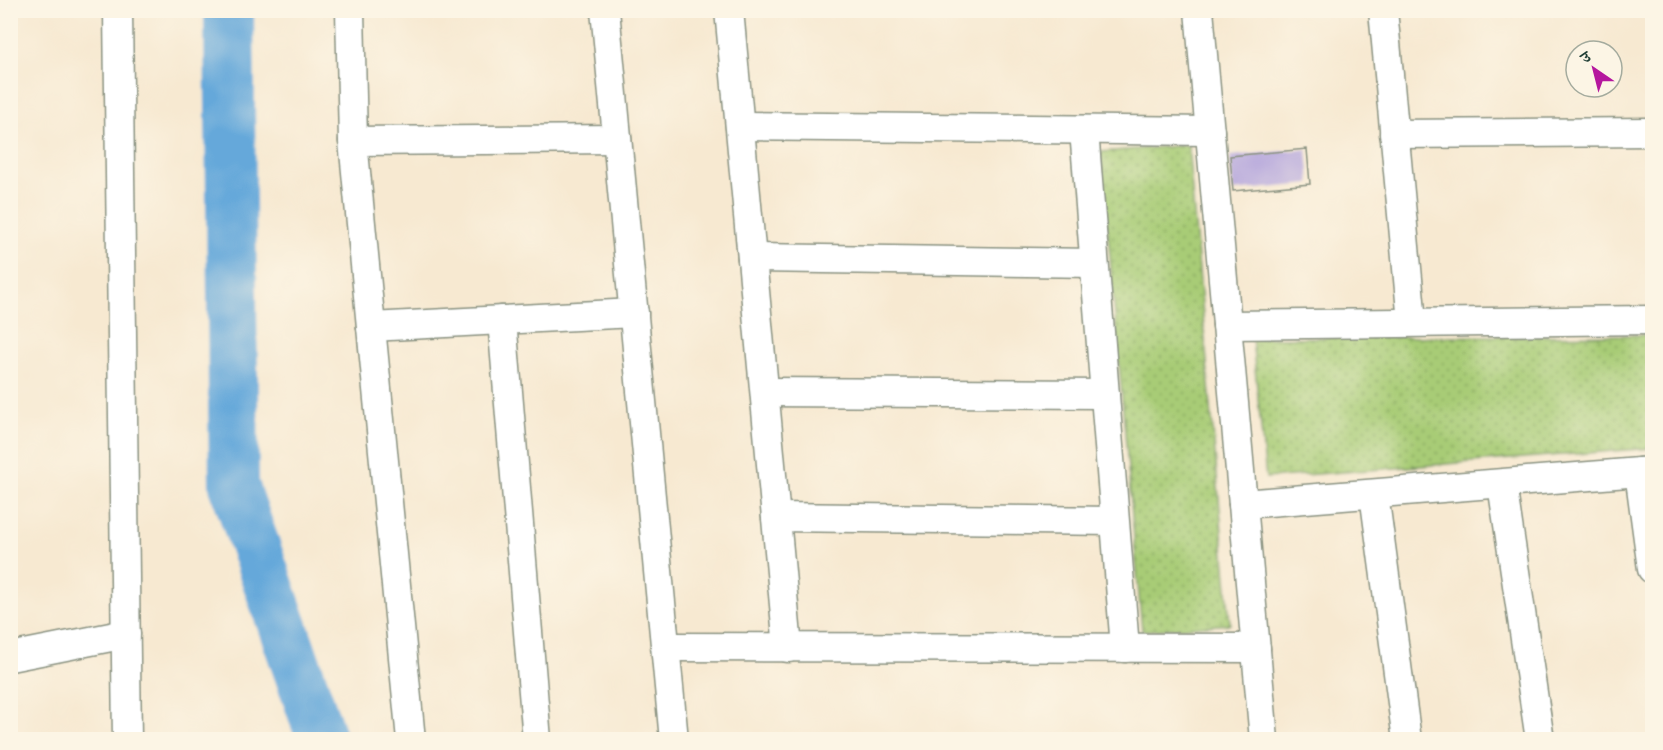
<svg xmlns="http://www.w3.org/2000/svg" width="1663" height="750" font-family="'Libre Bodoni','Noto Serif Devanagari',serif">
<defs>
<pattern id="park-dots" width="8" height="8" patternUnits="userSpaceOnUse" patternTransform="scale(1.5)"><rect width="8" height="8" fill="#a8cc76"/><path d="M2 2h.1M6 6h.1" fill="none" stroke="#88a762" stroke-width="1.8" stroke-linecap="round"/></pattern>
</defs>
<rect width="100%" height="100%" fill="#fcf5e5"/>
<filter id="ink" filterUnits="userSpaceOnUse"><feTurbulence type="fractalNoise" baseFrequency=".0167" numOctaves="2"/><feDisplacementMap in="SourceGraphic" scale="12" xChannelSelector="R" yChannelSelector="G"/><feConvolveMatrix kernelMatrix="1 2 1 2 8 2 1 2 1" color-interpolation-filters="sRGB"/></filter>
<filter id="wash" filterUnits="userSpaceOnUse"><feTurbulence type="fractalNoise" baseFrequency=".008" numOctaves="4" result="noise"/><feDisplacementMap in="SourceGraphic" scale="24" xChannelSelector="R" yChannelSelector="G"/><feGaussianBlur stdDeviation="1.35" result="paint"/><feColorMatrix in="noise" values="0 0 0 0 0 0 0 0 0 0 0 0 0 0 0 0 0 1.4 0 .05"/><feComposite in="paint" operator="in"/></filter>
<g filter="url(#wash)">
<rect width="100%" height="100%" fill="#f7e9d1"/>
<g fill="url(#park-dots)" stroke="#648455" stroke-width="1.5">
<path d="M 1188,145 L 1230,624 L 1142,631 L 1101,152 Z"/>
<path d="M 1652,335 L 1652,448 L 1266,478 L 1252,338 Z"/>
</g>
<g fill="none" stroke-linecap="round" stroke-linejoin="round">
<path stroke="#65a8da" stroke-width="50" d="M 229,10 L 234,485 L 322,740"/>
</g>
<g id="blocks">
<path fill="#b4a5dc" d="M 1307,149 L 1310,184 L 1233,191 L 1230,156 Z"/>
</g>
</g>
<g filter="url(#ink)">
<use href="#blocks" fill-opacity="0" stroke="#8b9382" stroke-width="1.5"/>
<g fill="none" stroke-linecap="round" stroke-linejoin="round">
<defs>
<g id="minor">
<path d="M 118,10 L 127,740"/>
<path d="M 350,10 L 353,141 L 411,740"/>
<path d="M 605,10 L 674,740"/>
<path d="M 729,10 L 788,648"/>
<path d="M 1199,10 L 1264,740"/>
<path d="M 1383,10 L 1412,322"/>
<path d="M 740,126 L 1210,131"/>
<path d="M 1084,130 L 1125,648"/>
<path d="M 1394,134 L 1652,132"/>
<path d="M 353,141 L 617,139"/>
<path d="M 752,258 L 1094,263"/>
<path d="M 502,320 L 537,740"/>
<path d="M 1227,325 L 1652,320"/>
<path d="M 371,327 L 634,313"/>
<path d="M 765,392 L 1105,394"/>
<path d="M 1639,472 L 1652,569"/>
<path d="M 1502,484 L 1540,740"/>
<path d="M 1374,494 L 1407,740"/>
<path d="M 1243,504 L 1652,471"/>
<path d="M 776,517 L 1114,521"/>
<path d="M 666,647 L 1256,648"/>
<path d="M 10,657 L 126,634"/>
</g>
</defs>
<use href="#minor" stroke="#8b9382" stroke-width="31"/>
<use href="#minor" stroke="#fff" stroke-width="28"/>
</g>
</g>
<rect width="1663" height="750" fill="none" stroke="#fcf5e5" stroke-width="36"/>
<g transform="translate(1594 69) rotate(325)"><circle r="28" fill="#fcf5e5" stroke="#a4ab9e" stroke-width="1.5"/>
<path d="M0-4.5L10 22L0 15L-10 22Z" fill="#b5179e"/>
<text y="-9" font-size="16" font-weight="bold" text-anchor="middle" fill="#1f3d34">उ</text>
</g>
</svg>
